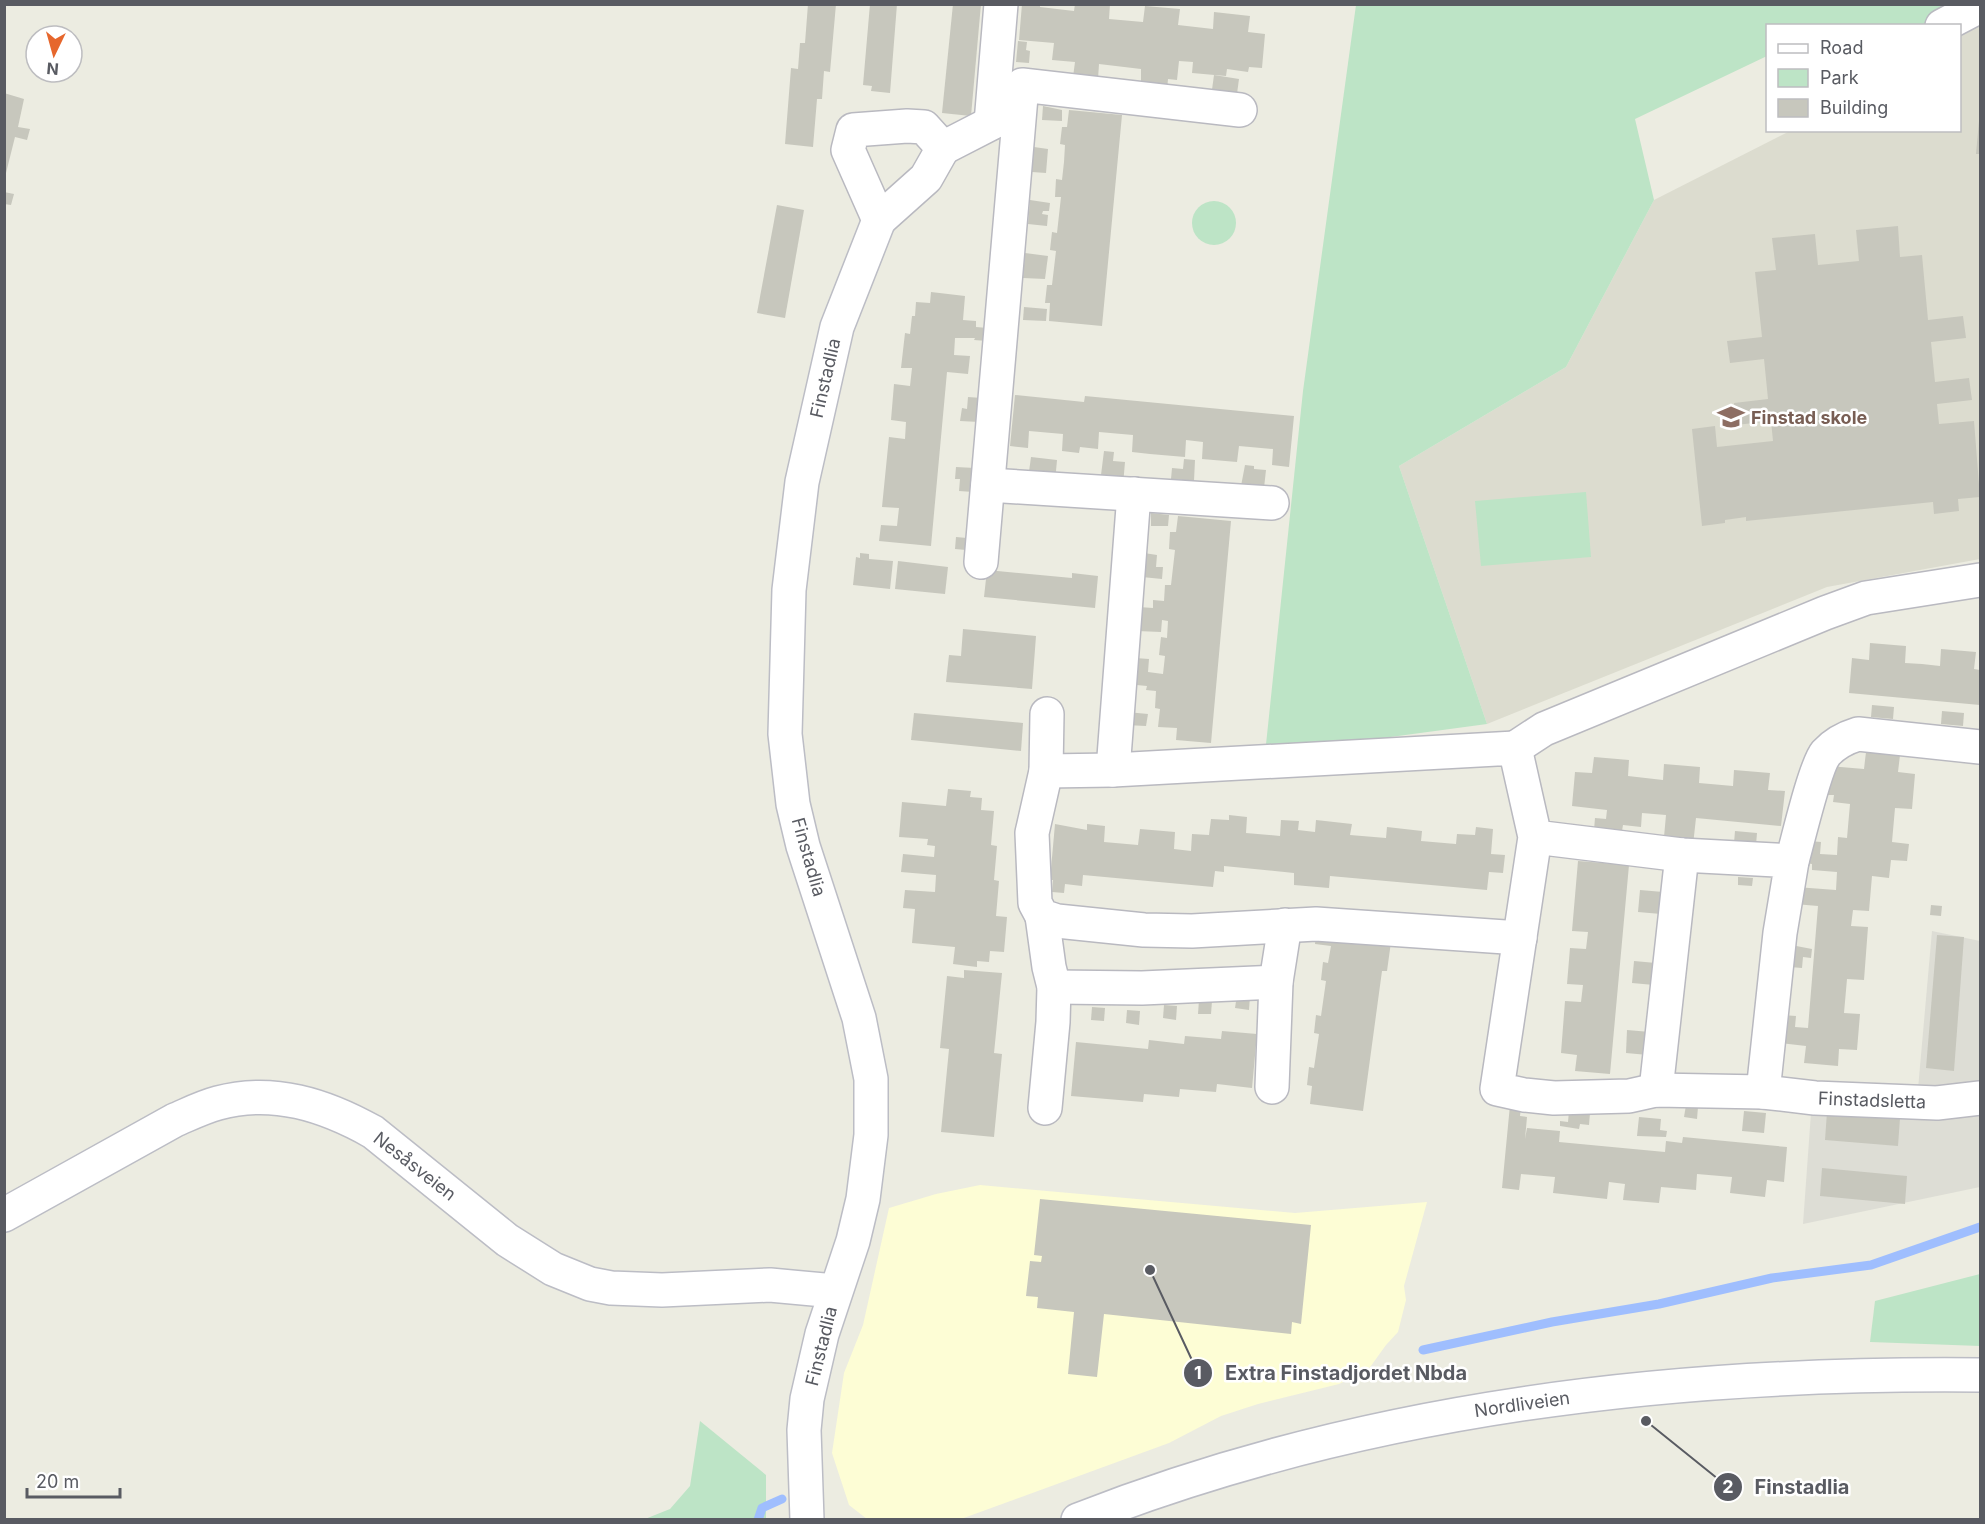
<svg xmlns="http://www.w3.org/2000/svg" width="1985" height="1524" font-family="Inter,sans-serif">
<rect width="100%" height="100%" fill="#ecece1"/>
<path fill="#fdfdd5" d="M 980,1185 L 1295,1213 L 1427,1202 L 1404,1286 L 1406,1300 L 1398,1332 L 1386,1345 L 1368,1370 L 1339,1384 L 1258,1404 L 1221,1416 L 1169,1443 L 961,1519 L 867,1519 L 849,1505 L 832,1453 L 844,1373 L 863,1325 L 889,1208 L 936,1194 Z"/>
<path fill="#ddddd5" d="M 1932,931 L 1980,941 L 1980,1187 L 1803,1224 L 1813,1085 L 1918,1089 Z"/>
<path fill="#dcdccf" d="M 1980,17 L 1980,559 L 1827,587 L 1487,724 L 1399,466 L 1566,367 L 1654,200 L 1790,131 L 1960,130 L 1960,26 Z"/>
<g fill="#bde4c6">
<path d="M 1356,5 L 1980,5 L 1955,25 L 1768,26 L 1767,56 L 1635,119 L 1654,200 L 1566,367 L 1399,466 L 1487,724 L 1265,754 L 1303,391 Z"/>
<circle cx="1214" cy="223" r="22"/>
<path d="M 1586,492 L 1591,557 L 1481,566 L 1475,501 Z"/>
<path d="M 1980,1274 L 1980,1346 L 1870,1342 L 1875,1301 Z"/>
<path d="M 700,1421 L 766,1475 L 766,1519 L 645,1519 L 670,1509 L 690,1486 Z"/>
</g>
<g fill="none" stroke-linecap="round" stroke-linejoin="round">
<g stroke="#9fbefe" stroke-width="9">
<path d="M 1423,1350 L 1552,1322 L 1659,1304 L 1772,1278 L 1871,1265 L 1980,1227"/>
<path d="M 758,1520 L 762,1508 L 782,1499"/>
</g>
</g>
<g fill="#c7c7bd">
<path d="M 808,4 L 836,4 L 830,72 L 824,71 L 822,99 L 817,99 L 813,147 L 785,144 L 791,68 L 798,69 L 800,43 L 805,43 Z"/>
<path d="M 870,4 L 897,4 L 890,93 L 871,91 L 872,86 L 863,85 Z"/>
<path d="M 953,4 L 981,4 L 971,116 L 942,113 Z"/>
<path d="M 1022,4 L 1040,4 L 1040,7 L 1074,11 L 1075,4 L 1110,4 L 1109,19 L 1143,22 L 1145,6 L 1180,9 L 1178,25 L 1213,29 L 1214,12 L 1250,16 L 1248,32 L 1265,34 L 1262,68 L 1249,67 L 1248,72 L 1227,69 L 1226,76 L 1192,73 L 1193,62 L 1179,61 L 1177,80 L 1168,79 L 1167,90 L 1141,88 L 1141,69 L 1099,64 L 1098,79 L 1073,77 L 1075,62 L 1052,60 L 1054,43 L 1019,40 Z"/>
<path d="M 1018,41 L 1027,42 L 1026,50 L 1030,51 L 1029,63 L 1016,62 Z"/>
<path d="M 1214,75 L 1239,79 L 1236,101 L 1211,97 Z"/>
<path d="M 4,93 L 24,99 L 18,127 L 30,129 L 27,140 L 15,137 L 5,177 Z"/>
<path d="M 1043,106 L 1062,110 L 1062,121 L 1042,120 Z"/>
<path d="M 1069,110 L 1122,115 L 1102,326 L 1049,321 L 1050,303 L 1045,303 L 1047,285 L 1052,285 L 1056,251 L 1050,250 L 1052,232 L 1057,233 L 1061,197 L 1055,197 L 1056,179 L 1062,180 L 1064,162 L 1065,145 L 1060,144 L 1062,127 L 1067,127 Z"/>
<path d="M 1979,121 L 1980,121 L 1980,154 L 1976,154 Z"/>
<path d="M 1034,147 L 1048,149 L 1046,173 L 1032,172 Z"/>
<path d="M 4,192 L 14,194 L 11,205 L 4,204 Z"/>
<path d="M 1030,200 L 1050,203 L 1049,211 L 1043,211 L 1042,214 L 1048,215 L 1047,226 L 1028,224 Z"/>
<path d="M 777,205 L 804,210 L 785,318 L 757,313 Z"/>
<path d="M 1898,226 L 1900,257 L 1922,255 L 1928,320 L 1963,316 L 1966,338 L 1931,342 L 1935,382 L 1969,378 L 1972,400 L 1937,404 L 1939,424 L 1974,421 L 1980,497 L 1958,499 L 1959,511 L 1934,514 L 1933,502 L 1746,521 L 1746,517 L 1725,520 L 1725,523 L 1702,526 L 1692,429 L 1715,426 L 1717,447 L 1773,441 L 1771,421 L 1736,425 L 1734,403 L 1768,399 L 1764,359 L 1730,363 L 1727,341 L 1762,337 L 1755,272 L 1776,270 L 1772,238 L 1815,234 L 1818,265 L 1859,261 L 1856,230 Z"/>
<path d="M 1025,253 L 1048,256 L 1045,279 L 1023,278 Z"/>
<path d="M 931,292 L 965,296 L 963,320 L 976,321 L 976,327 L 988,328 L 987,341 L 974,340 L 975,338 L 955,338 L 954,355 L 970,356 L 968,374 L 947,372 L 931,546 L 879,541 L 881,525 L 897,526 L 899,508 L 882,507 L 889,437 L 905,439 L 906,422 L 891,420 L 894,384 L 910,386 L 912,368 L 901,368 L 905,333 L 910,334 L 912,316 L 915,316 L 916,302 L 930,303 Z"/>
<path d="M 1024,307 L 1047,309 L 1046,321 L 1023,320 Z"/>
<path d="M 1015,395 L 1084,402 L 1085,396 L 1294,416 L 1289,467 L 1272,465 L 1273,449 L 1239,446 L 1237,462 L 1202,459 L 1203,442 L 1186,440 L 1185,457 L 1150,454 L 1132,452 L 1133,435 L 1099,432 L 1098,449 L 1080,447 L 1079,453 L 1062,451 L 1063,434 L 1029,431 L 1028,448 L 1010,446 Z"/>
<path d="M 968,397 L 982,398 L 979,422 L 960,421 L 962,408 L 967,409 Z"/>
<path d="M 1104,451 L 1114,452 L 1113,461 L 1125,462 L 1123,485 L 1100,483 Z"/>
<path d="M 1031,457 L 1057,460 L 1055,482 L 1028,479 Z"/>
<path d="M 1184,459 L 1195,460 L 1194,481 L 1171,479 L 1172,468 L 1183,469 Z"/>
<path d="M 1245,465 L 1254,466 L 1254,469 L 1266,470 L 1264,488 L 1241,486 Z"/>
<path d="M 956,467 L 975,468 L 973,492 L 959,491 L 960,479 L 955,479 Z"/>
<path d="M 1151,513 L 1169,515 L 1168,526 L 1151,526 Z"/>
<path d="M 1178,516 L 1231,521 L 1211,743 L 1176,740 L 1177,728 L 1158,727 L 1160,709 L 1155,708 L 1156,691 L 1146,690 L 1147,686 L 1126,684 L 1135,658 L 1149,659 L 1148,672 L 1163,674 L 1165,656 L 1159,655 L 1161,637 L 1167,638 L 1168,621 L 1162,620 L 1161,632 L 1137,631 L 1139,607 L 1153,608 L 1153,600 L 1164,601 L 1165,585 L 1171,585 L 1175,550 L 1169,549 L 1170,532 L 1176,532 Z"/>
<path d="M 956,537 L 967,538 L 966,550 L 955,549 Z"/>
<path d="M 860,553 L 869,554 L 869,559 L 893,561 L 890,589 L 853,585 L 856,557 L 860,558 Z"/>
<path d="M 1144,553 L 1157,555 L 1156,567 L 1163,567 L 1162,579 L 1142,577 Z"/>
<path d="M 898,561 L 948,567 L 945,594 L 895,589 Z"/>
<path d="M 987,570 L 1072,578 L 1072,573 L 1098,576 L 1095,608 L 984,597 Z"/>
<path d="M 963,629 L 1036,636 L 1032,689 L 946,682 L 949,655 L 961,656 Z"/>
<path d="M 1870,643 L 1906,646 L 1905,663 L 1922,664 L 1940,666 L 1941,649 L 1976,652 L 1974,669 L 1980,670 L 1980,705 L 1849,693 L 1852,658 L 1869,660 Z"/>
<path d="M 1872,705 L 1894,707 L 1893,719 L 1871,717 Z"/>
<path d="M 1942,711 L 1964,713 L 1963,726 L 1941,724 Z"/>
<path d="M 1127,712 L 1148,714 L 1146,726 L 1126,725 Z"/>
<path d="M 914,713 L 1023,723 L 1021,751 L 911,740 Z"/>
<path d="M 1866,752 L 1900,755 L 1898,772 L 1915,774 L 1912,809 L 1895,808 L 1892,842 L 1909,844 L 1907,861 L 1891,860 L 1889,878 L 1872,876 L 1869,911 L 1853,910 L 1851,926 L 1868,927 L 1864,980 L 1847,979 L 1844,1013 L 1860,1014 L 1857,1050 L 1839,1049 L 1838,1066 L 1804,1063 L 1806,1046 L 1780,1043 L 1782,1015 L 1796,1016 L 1795,1027 L 1808,1028 L 1818,906 L 1795,904 L 1796,887 L 1836,890 L 1837,872 L 1812,870 L 1812,864 L 1804,863 L 1809,841 L 1821,842 L 1820,854 L 1837,855 L 1838,837 L 1847,838 L 1850,804 L 1833,802 L 1834,795 L 1827,795 L 1829,766 L 1864,769 Z"/>
<path d="M 1594,757 L 1629,760 L 1628,776 L 1663,780 L 1664,764 L 1700,767 L 1699,783 L 1733,786 L 1734,770 L 1770,773 L 1768,790 L 1785,791 L 1781,826 L 1696,818 L 1693,845 L 1664,837 L 1666,815 L 1642,813 L 1641,827 L 1623,825 L 1622,831 L 1594,830 L 1595,818 L 1606,819 L 1607,810 L 1572,806 L 1575,772 L 1592,773 Z"/>
<path d="M 948,789 L 971,791 L 970,797 L 982,798 L 981,810 L 994,811 L 991,845 L 997,846 L 994,880 L 999,881 L 996,916 L 1007,917 L 1004,952 L 990,951 L 989,962 L 977,961 L 977,967 L 953,964 L 955,947 L 912,943 L 915,909 L 903,908 L 905,890 L 935,892 L 936,875 L 901,872 L 903,854 L 934,857 L 935,846 L 927,845 L 928,839 L 899,837 L 902,802 L 946,806 Z"/>
<path d="M 1229,815 L 1247,817 L 1246,833 L 1280,836 L 1281,820 L 1299,821 L 1298,830 L 1315,832 L 1316,820 L 1352,824 L 1350,835 L 1386,838 L 1387,827 L 1422,831 L 1421,841 L 1456,844 L 1457,834 L 1475,835 L 1476,827 L 1493,829 L 1491,854 L 1505,855 L 1503,873 L 1489,872 L 1487,890 L 1330,876 L 1329,888 L 1294,885 L 1294,873 L 1224,866 L 1224,872 L 1215,871 L 1213,887 L 1083,875 L 1082,886 L 1065,884 L 1064,893 L 1052,892 L 1053,880 L 1050,880 L 1055,824 L 1087,830 L 1087,824 L 1105,826 L 1104,842 L 1138,845 L 1140,829 L 1175,832 L 1174,849 L 1191,851 L 1192,834 L 1209,835 L 1211,819 L 1229,820 Z"/>
<path d="M 1735,831 L 1757,833 L 1756,845 L 1734,843 Z"/>
<path d="M 1578,861 L 1629,865 L 1610,1074 L 1575,1071 L 1577,1055 L 1561,1053 L 1565,1001 L 1581,1002 L 1583,985 L 1567,984 L 1570,948 L 1586,949 L 1588,932 L 1572,931 Z"/>
<path d="M 1738,877 L 1753,878 L 1752,886 L 1738,885 Z"/>
<path d="M 1640,890 L 1663,892 L 1661,914 L 1638,912 Z"/>
<path d="M 1931,905 L 1942,906 L 1941,916 L 1930,915 Z"/>
<path d="M 1316,932 L 1391,942 L 1387,971 L 1382,971 L 1363,1111 L 1310,1104 L 1312,1086 L 1307,1085 L 1309,1067 L 1314,1068 L 1319,1034 L 1314,1033 L 1316,1015 L 1321,1016 L 1326,981 L 1321,980 L 1323,962 L 1328,963 L 1331,946 L 1315,944 Z"/>
<path d="M 1937,935 L 1964,937 L 1954,1071 L 1926,1068 Z"/>
<path d="M 1791,945 L 1812,949 L 1811,958 L 1803,957 L 1802,968 L 1790,967 Z"/>
<path d="M 1634,961 L 1656,963 L 1654,985 L 1632,983 Z"/>
<path d="M 964,970 L 1002,973 L 994,1053 L 1002,1054 L 994,1137 L 941,1132 L 949,1049 L 940,1048 L 947,976 L 964,978 Z"/>
<path d="M 1237,995 L 1250,996 L 1249,1010 L 1235,1008 Z"/>
<path d="M 1199,1000 L 1212,1001 L 1211,1014 L 1198,1014 Z"/>
<path d="M 1164,1005 L 1177,1006 L 1176,1020 L 1163,1018 Z"/>
<path d="M 1092,1007 L 1105,1008 L 1104,1021 L 1091,1020 Z"/>
<path d="M 1127,1010 L 1140,1011 L 1139,1025 L 1126,1023 Z"/>
<path d="M 1627,1030 L 1650,1032 L 1648,1055 L 1626,1053 Z"/>
<path d="M 1222,1031 L 1257,1034 L 1252,1088 L 1217,1084 L 1216,1092 L 1180,1089 L 1179,1097 L 1144,1094 L 1143,1102 L 1071,1096 L 1076,1042 L 1148,1049 L 1149,1040 L 1184,1044 L 1185,1036 L 1221,1039 Z"/>
<path d="M 1510,1105 L 1521,1107 L 1520,1116 L 1527,1117 L 1525,1139 L 1527,1128 L 1560,1131 L 1559,1142 L 1665,1152 L 1666,1141 L 1682,1143 L 1683,1137 L 1787,1147 L 1784,1182 L 1767,1180 L 1765,1197 L 1730,1193 L 1732,1177 L 1697,1174 L 1696,1190 L 1661,1187 L 1659,1203 L 1623,1200 L 1625,1184 L 1609,1182 L 1607,1199 L 1553,1193 L 1555,1177 L 1521,1174 L 1519,1190 L 1502,1188 Z"/>
<path d="M 1686,1105 L 1698,1107 L 1697,1119 L 1684,1117 Z"/>
<path d="M 1569,1111 L 1590,1113 L 1589,1125 L 1580,1124 L 1579,1129 L 1560,1126 L 1560,1121 L 1568,1122 Z"/>
<path d="M 1744,1111 L 1766,1113 L 1764,1133 L 1742,1131 Z"/>
<path d="M 1827,1112 L 1900,1118 L 1898,1146 L 1825,1140 Z"/>
<path d="M 1639,1117 L 1661,1119 L 1660,1130 L 1667,1131 L 1666,1137 L 1637,1136 Z"/>
<path d="M 1822,1168 L 1907,1176 L 1905,1204 L 1820,1196 Z"/>
<path d="M 1040,1199 L 1311,1225 L 1301,1324 L 1292,1322 L 1291,1334 L 1104,1314 L 1097,1377 L 1068,1374 L 1074,1312 L 1037,1308 L 1038,1297 L 1026,1296 L 1030,1261 L 1041,1262 L 1042,1256 L 1034,1255 Z"/>
</g>
<g fill="none" stroke-linecap="round" stroke-linejoin="round">
<defs>
<g id="street">
<path d="M 1942,26 L 1980,6"/>
<path d="M 991,123 L 1001,4"/>
<path d="M 907,126 L 924,127 L 943,148 L 926,178 L 879,220 L 848,150 L 853,130 Z"/>
<path d="M 943,148 L 1011,113"/>
<path d="M 988,485 L 1272,503"/>
<path d="M 981,562 L 1022,85 L 1240,110"/>
<path d="M 1047,714 L 1046,771 L 1113,770 L 1515,748 L 1535,837 L 1497,1089 L 1524,1095 L 1554,1098 L 1629,1096 L 1656,1090 L 1763,1092 L 1780,933 L 1792,861 L 1682,855 L 1535,837"/>
<path d="M 1515,748 L 1544,729 L 1825,613 L 1866,598 L 1980,580"/>
<path d="M 1113,770 L 1134,494"/>
<path d="M 1046,771 L 1032,833 L 1035,903 L 1042,916 L 1057,921 L 1144,930 L 1192,931 L 1316,924 L 1520,938"/>
<path d="M 1792,861 C 1798,840 1815,766 1826,753 C 1835,743 1845,738 1858,734 L 1980,747"/>
<path d="M 1042,916 L 1049,967 L 1054,987 L 1053,1022 L 1045,1108"/>
<path d="M 1054,987 L 1142,988 L 1276,982"/>
<path d="M 1272,1087 L 1276,982 L 1285,925"/>
<path d="M 1656,1090 L 1682,855"/>
<path d="M 1763,1092 L 1815,1098 L 1937,1103 L 1980,1098"/>
</g>
<g id="secondary">
<path d="M 4,1215 L 175,1120 C 189,1114 203,1107 218,1103 C 273,1088 325,1105 373,1132 L 507,1240 L 553,1269 L 590,1284 L 611,1288 L 662,1290 L 770,1285 L 835,1291"/>
<path d="M 807,1520 L 804,1430 L 807,1399 L 822,1334 L 853,1241 L 863,1199 L 871,1135 L 871,1079 L 859,1018 L 803,846 L 793,804 L 785,734 L 789,590 L 802,482 L 837,327 L 879,220"/>
<path d="M 1078,1520 C 1366,1407 1673,1372 1980,1375"/>
</g>
</defs>
<use href="#street" stroke="#b9b9c0" stroke-width="36"/>
<use href="#secondary" stroke="#bcbdc5" stroke-width="36"/>
<use href="#street" stroke="#fff" stroke-width="33"/>
<use href="#secondary" stroke="#fff" stroke-width="33"/>
</g>
<defs>
<symbol id="school-bare" viewBox="-9 -9 18 18"><path d="M0-5L7-2L0 1L-7-2ZM-4 1L0 2.5L4 1V4Q0 6-4 4Z" fill="#8d6e63" stroke="#fff" stroke-width="2.5" paint-order="stroke"/></symbol>
</defs>
<g fill-rule="evenodd">
<use href="#school-bare" x="1712" y="398" width="38" height="38"/>
</g>
<g text-anchor="middle" dominant-baseline="central" stroke-width="5" stroke-linejoin="round" paint-order="stroke">
<g font-size="18" fill="#595b62" stroke="#fff">
<text transform="translate(825 378) rotate(-77)">Finstadlia</text>
<text transform="translate(809 857) rotate(74)">Finstadlia</text>
<text transform="translate(1872 1100) rotate(2)">Finstadsletta</text>
<text transform="translate(415 1166) rotate(38)">Nesåsveien</text>
<text transform="translate(821 1346) rotate(-76)">Finstadlia</text>
<text transform="translate(1522 1404) rotate(-8)">Nordliveien</text>
</g>
<g font-size="18" font-weight="bold" fill="#785e54" stroke="#fff" text-anchor="start">
<text x="1751" y="417">Finstad skole</text>
</g>
</g>
<path fill="none" stroke="#595b62" stroke-width="2" d="M1150 1270L1198 1373M1646 1421L1728 1487"/>
<g fill="#595b62" stroke="#fff" stroke-width="2">
<circle cx="1150" cy="1270" r="6"/>
<circle cx="1646" cy="1421" r="6"/>
<circle cx="1198" cy="1373" r="15"/>
<circle cx="1728" cy="1487" r="15"/>
</g>
<g font-size="18" text-anchor="middle" font-weight="bold" fill="#fff">
<text x="1198" y="1379">1</text>
<text x="1728" y="1493">2</text>
</g>
<g font-size="20" text-anchor="middle" font-weight="bold" fill="#595b62" stroke="#fff" stroke-width="5" stroke-linejoin="round" paint-order="stroke">
<text x="1346" y="1380">Extra Finstadjordet Nbda</text>
<text x="1802" y="1494">Finstadlia</text>
</g>
<rect width="1985" height="1524" fill="none" stroke="#595b62" stroke-width="12"/>
<rect x="1766" y="24" width="195" height="108" fill="#ffffff" stroke="#bdbdc0" stroke-width="1.5"/>
<rect x="1778" y="44" width="30" height="9" fill="#ffffff" stroke="#bdbdc0" stroke-width="1.5"/>
<text x="1820" y="54" font-size="18" fill="#595b62">Road</text>
<rect x="1778" y="69" width="30" height="18" fill="#bde4c6" stroke="#bdbdc0" stroke-width="1.5"/>
<text x="1820" y="84" font-size="18" fill="#595b62">Park</text>
<rect x="1778" y="99" width="30" height="18" fill="#c7c7bd" stroke="#bdbdc0" stroke-width="1.5"/>
<text x="1820" y="114" font-size="18" fill="#595b62">Building</text>
<g transform="translate(54 54) rotate(185)"><circle r="28" fill="#ffffff" stroke="#bdbdc0" stroke-width="1.5"/>
<path d="M0-4.5L10 22L0 15L-10 22Z" fill="#e6672d"/>
<text y="-9" font-size="16" font-weight="bold" text-anchor="middle" fill="#595b62">N</text>
</g>
<path d="M27 1488v9h93v-9" fill="none" stroke="#595b62" stroke-width="3"/>
<text x="36" y="1488" font-size="18" fill="#595b62" stroke="#ffffff" stroke-width="4.5" paint-order="stroke">20 m</text>
</svg>
